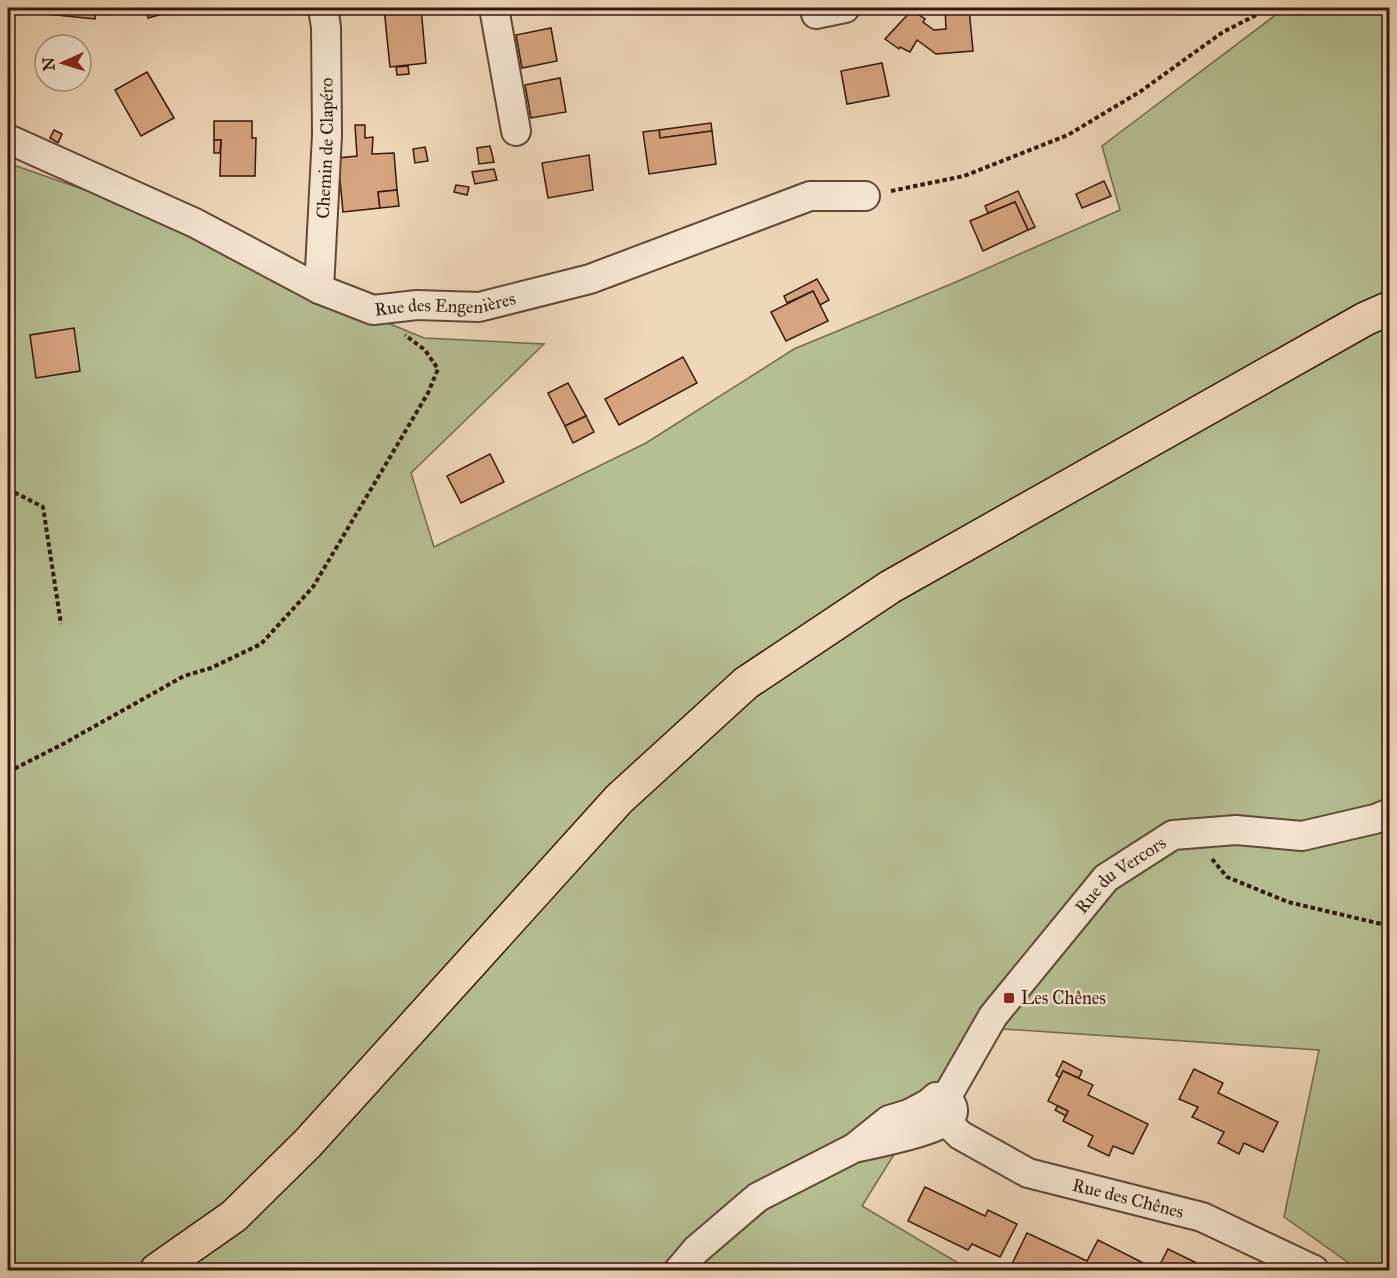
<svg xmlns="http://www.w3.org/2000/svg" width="1397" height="1278" font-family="'IM FELL Great Primer',serif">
<rect width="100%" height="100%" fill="#efd8b9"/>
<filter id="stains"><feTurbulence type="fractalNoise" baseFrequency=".00333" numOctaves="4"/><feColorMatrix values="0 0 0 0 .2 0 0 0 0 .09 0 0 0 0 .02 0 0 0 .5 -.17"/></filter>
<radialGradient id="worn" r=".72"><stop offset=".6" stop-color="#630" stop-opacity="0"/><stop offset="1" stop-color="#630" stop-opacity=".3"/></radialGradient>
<path fill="#b5bf92" stroke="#746b50" stroke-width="1.5" d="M 1285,8 L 1389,8 L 1389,1270 L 1359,1270 L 1284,1217 L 1319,1050 L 973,1027 L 862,1206 L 970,1270 L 8,1270 L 8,163 L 222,238 L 332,300 L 424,338 L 544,344 L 411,473 L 434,547 L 646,443 L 794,349 L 956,282 L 1120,210 L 1102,146 Z"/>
<g fill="#d6a47f" stroke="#33170d" stroke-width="1.5">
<path d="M 48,8 L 96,8 L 95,19 L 47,14 Z"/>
<path d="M 146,8 L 162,8 L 163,14 L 148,18 Z"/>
<path d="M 162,8 L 191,8 L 163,14 Z"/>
<path d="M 384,8 L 421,8 L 426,63 L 390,67 Z"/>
<path d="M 945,8 L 969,8 L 973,51 L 936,54 L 917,40 L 910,52 L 900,47 L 899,49 L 885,39 L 912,10 L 925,19 L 923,22 L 934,30 L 946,29 Z"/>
<path d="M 551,28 L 557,61 L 522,68 L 516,35 Z"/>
<path d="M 882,63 L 889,96 L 847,104 L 841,71 Z"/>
<path d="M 408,66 L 409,74 L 397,75 L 396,67 Z"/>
<path d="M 147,72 L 174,118 L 141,136 L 115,90 Z"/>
<path d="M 560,78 L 566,112 L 531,118 L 525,85 Z"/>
<path d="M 214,121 L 252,121 L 252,138 L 256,138 L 255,176 L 220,176 L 221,140 L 214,140 Z"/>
<path d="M 711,123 L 712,131 L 660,138 L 659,130 Z"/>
<path d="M 355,125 L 365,125 L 365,138 L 373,137 L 372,154 L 394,153 L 397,190 L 378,192 L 380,208 L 343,212 L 338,158 L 357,156 Z"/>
<path d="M 54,130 L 62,134 L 58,143 L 50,138 Z"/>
<path d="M 659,130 L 660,138 L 712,131 L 716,164 L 649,174 L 643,132 Z"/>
<path d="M 214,140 L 221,140 L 220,153 L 214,153 Z"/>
<path d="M 490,146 L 494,162 L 479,164 L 477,148 Z"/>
<path d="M 425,147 L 428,161 L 415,163 L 413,149 Z"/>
<path d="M 589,155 L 593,190 L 548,198 L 542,163 Z"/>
<path d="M 494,169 L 497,180 L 475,184 L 472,172 Z"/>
<path d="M 1104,181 L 1111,196 L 1082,208 L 1076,194 Z"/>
<path d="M 456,185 L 469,187 L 467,195 L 454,192 Z"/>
<path d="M 397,190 L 399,206 L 380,208 L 378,192 Z"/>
<path d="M 1018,191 L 1035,227 L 1028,230 L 1015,202 L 988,213 L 985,206 Z"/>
<path d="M 1015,202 L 1028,230 L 983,251 L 970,221 Z"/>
<path d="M 817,279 L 829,300 L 820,305 L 813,291 L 787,303 L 784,296 Z"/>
<path d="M 813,291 L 828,321 L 786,341 L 771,312 Z"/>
<path d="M 74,328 L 80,371 L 36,378 L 30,335 Z"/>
<path d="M 683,357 L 697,383 L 619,425 L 605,399 Z"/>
<path d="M 568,383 L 586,416 L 565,426 L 548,393 Z"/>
<path d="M 586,416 L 594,432 L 573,443 L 565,426 Z"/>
<path d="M 490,454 L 504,482 L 461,503 L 447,476 Z"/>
<path d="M 1063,1061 L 1082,1071 L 1079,1078 L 1063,1071 L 1060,1078 L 1056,1075 Z"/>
<path d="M 1194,1069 L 1223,1083 L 1218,1093 L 1278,1122 L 1263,1152 L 1244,1143 L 1239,1154 L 1218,1143 L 1224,1132 L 1192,1117 L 1198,1107 L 1179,1099 Z"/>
<path d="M 1063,1071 L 1093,1085 L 1088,1095 L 1148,1124 L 1133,1154 L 1113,1146 L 1109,1156 L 1088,1146 L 1093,1136 L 1063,1121 L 1068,1111 L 1048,1101 Z"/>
<path d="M 1058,1106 L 1068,1111 L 1066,1116 L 1055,1110 Z"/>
<path d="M 925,1187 L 985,1216 L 988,1210 L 1017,1224 L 1000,1257 L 972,1244 L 968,1250 L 908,1221 Z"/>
<path d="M 1027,1233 L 1087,1261 L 1098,1240 L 1157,1270 L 1168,1249 L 1211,1270 L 1020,1270 L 1011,1266 Z"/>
</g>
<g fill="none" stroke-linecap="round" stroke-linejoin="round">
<defs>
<g id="minor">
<path d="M 494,8 L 516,131"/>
<path d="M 816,14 L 845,8"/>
<path id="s1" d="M 8,139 L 195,223 L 319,289 L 373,310 L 417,305 L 479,307 L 590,279 L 810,196 L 865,196"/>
<path id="s2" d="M 319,289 L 327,135 L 326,27 L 323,8"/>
<path id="s3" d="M 946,1098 L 993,1016 L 1106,878 L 1173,835 L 1236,830 L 1302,836 L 1375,819 L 1390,813"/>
<path id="s4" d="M 946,1121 L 960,1135 L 1028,1173 L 1202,1217 L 1314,1270"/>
<path d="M 679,1270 L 696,1250 L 758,1197 L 854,1148 L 889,1120 L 909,1114 L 928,1104 L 936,1097 L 946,1098 C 952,1103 956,1111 950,1118 C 939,1131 873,1144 854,1148"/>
</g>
<path id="major" d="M 157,1270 L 234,1216 L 308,1143 L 619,799 L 746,683 L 890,587 L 1365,319 L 1390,308"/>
</defs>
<use href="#minor" stroke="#624738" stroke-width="32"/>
<use href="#major" stroke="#33170d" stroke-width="36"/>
<g stroke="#33170d" stroke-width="4" stroke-dasharray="4.5 3" stroke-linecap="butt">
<path d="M 891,191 L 964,176 L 1068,135 L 1141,91 L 1223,32 L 1270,8"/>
<path d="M 8,489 L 43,507 L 61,624"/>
<path d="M 8,772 L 63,744 L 184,676 L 211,668 L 261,644 L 313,587 L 428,393 L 438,369 L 425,350 L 405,335"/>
<path d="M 1212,859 L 1227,877 L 1288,902 L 1390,926"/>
</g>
<use href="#minor" stroke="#f5e6d2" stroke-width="28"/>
<use href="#major" stroke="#efd8b9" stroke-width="33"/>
</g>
<rect fill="#8f2418" stroke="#f5e6d2" stroke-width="2" x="1003" y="992" width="12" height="12" rx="3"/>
<g text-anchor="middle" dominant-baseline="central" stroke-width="5" stroke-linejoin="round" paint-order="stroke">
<g font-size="18" fill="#33170d" stroke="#f5e6d2">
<text stroke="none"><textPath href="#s2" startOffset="141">Chemin de Clapéro</textPath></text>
<text stroke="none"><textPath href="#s1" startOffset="476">Rue des Engenières</textPath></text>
<text stroke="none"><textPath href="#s3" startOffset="286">Rue du Vercors</textPath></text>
<text stroke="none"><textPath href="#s4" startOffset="201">Rue des Chênes</textPath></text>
</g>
<g font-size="18" fill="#33170d" stroke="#f5e6d2" text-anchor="start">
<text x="1021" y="998">Les Chênes</text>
</g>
</g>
<rect width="1397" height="1278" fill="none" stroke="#efd8b9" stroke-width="30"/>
<rect x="9" y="9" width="1379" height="1260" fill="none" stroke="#33170d" stroke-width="3"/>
<rect x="15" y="15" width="1367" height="1248" fill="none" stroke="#33170d" stroke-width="1.5"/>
<g transform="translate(63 63) rotate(266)"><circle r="28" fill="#f5e6d2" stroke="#a79383" stroke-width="1.5"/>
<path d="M0-4.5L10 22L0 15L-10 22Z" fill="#8f2418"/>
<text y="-9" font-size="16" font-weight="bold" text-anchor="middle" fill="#33170d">N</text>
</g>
<rect width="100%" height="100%" filter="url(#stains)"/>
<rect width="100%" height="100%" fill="url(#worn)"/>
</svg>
